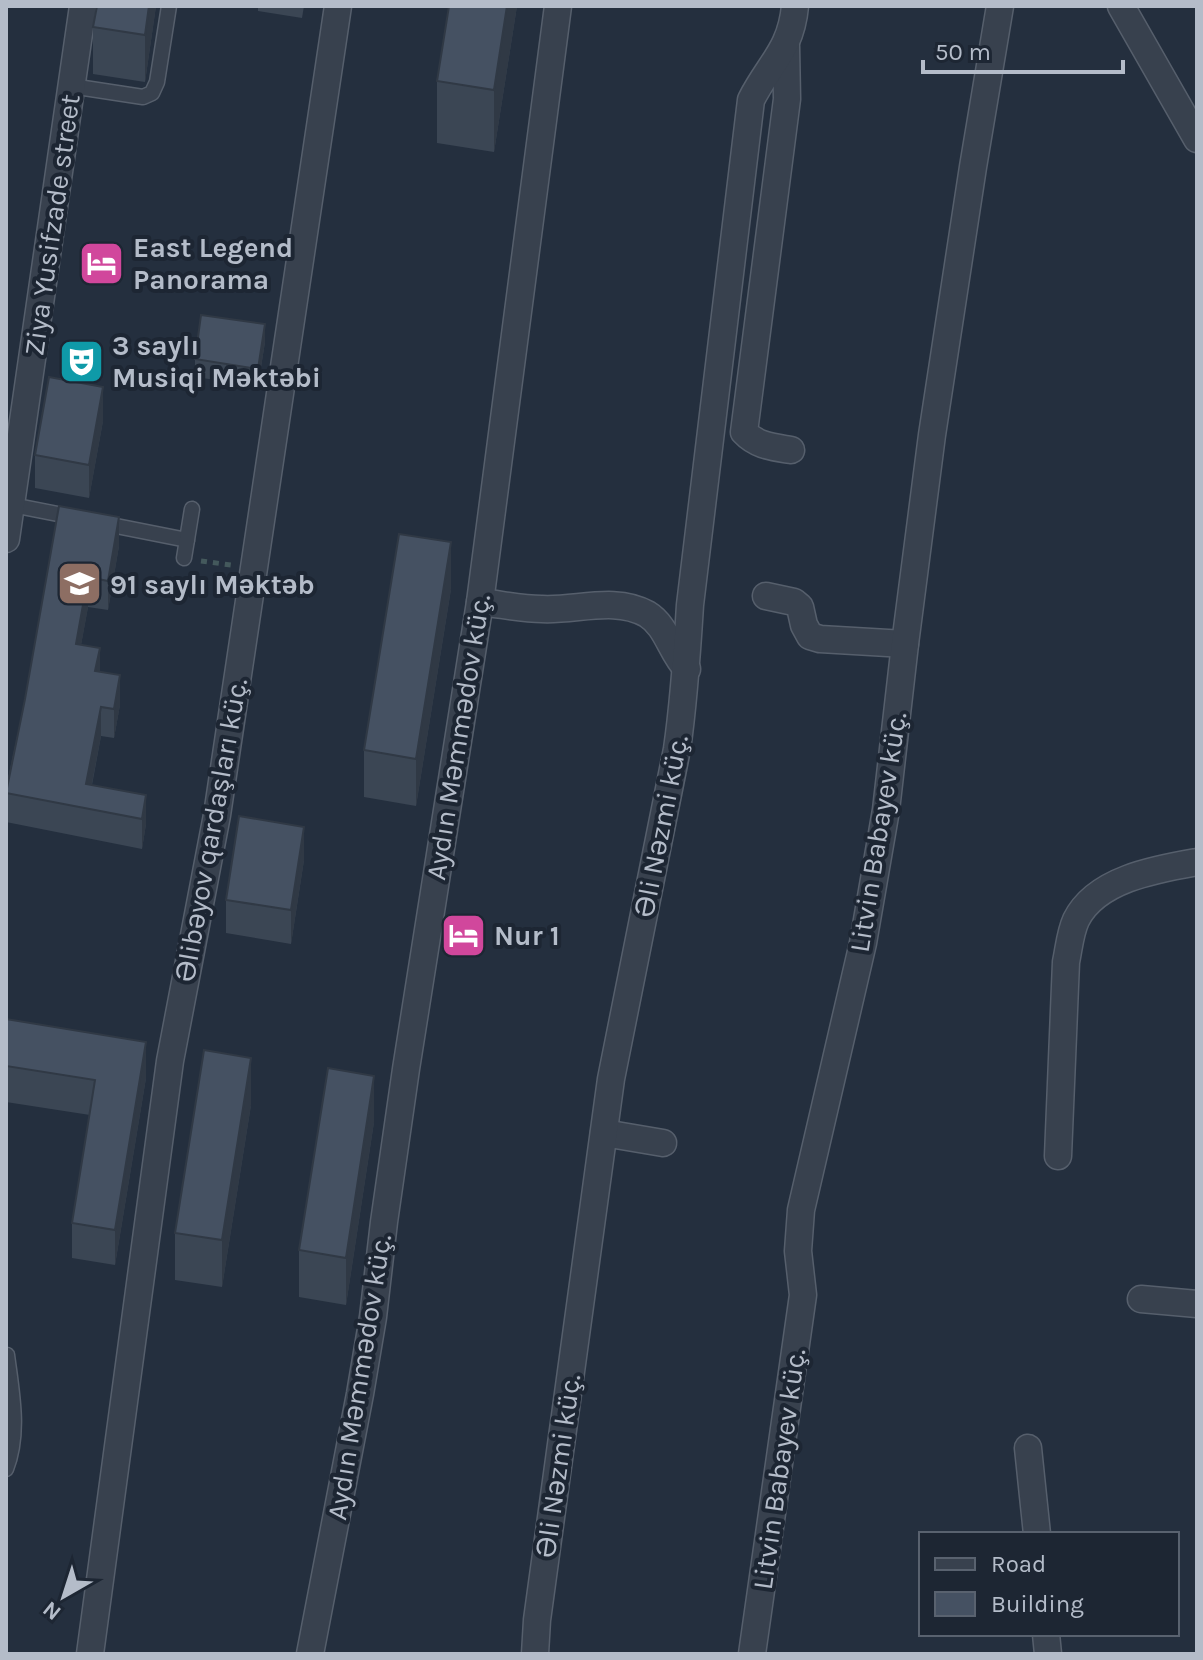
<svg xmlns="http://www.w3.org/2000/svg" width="1203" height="1660" font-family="Karla,sans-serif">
<rect width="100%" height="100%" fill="#242f3e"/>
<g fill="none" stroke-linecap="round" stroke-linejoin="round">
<defs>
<g id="lane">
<path d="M 71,86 L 143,97 L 152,93 L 157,82 L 169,6"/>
<path d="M 12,505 L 73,517"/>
<path d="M 101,523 L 187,540"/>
<path d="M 184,558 L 192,509"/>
<path d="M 6,1469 C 20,1433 12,1393 7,1355"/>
</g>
<g id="street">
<path d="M 1121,6 L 1197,139"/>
<path d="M 786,46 L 787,99 L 744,432 C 757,446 773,447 791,450"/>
<path d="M 6,539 L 83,6"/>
<path d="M 766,596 L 794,602 L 800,607 L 804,625 L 810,636 L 820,639 L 905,644"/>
<path d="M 480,602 C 500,604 521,609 542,609 C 576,611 615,596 647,614 C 667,626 671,653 687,669"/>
<path d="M 604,1133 L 663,1143"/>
<path d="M 1058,1156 L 1066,962 C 1069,948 1070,933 1076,920 C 1096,879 1157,869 1197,862"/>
<path d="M 1141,1299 L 1197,1304"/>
<path d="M 1028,1448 L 1037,1534"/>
<path d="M 1046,1634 L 1048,1654"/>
<path d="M 90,1654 L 170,1061 L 217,815 L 338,6"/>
<path d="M 310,1654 L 360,1394 L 373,1317 L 384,1222 L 406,1069 L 480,602 L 558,6"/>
<path d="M 535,1654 L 537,1620 L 611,1079 L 677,749 C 684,701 687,654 690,605 L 751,100 C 769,64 791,50 795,6"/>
<path d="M 752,1654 L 803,1295 L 798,1251 L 801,1210 L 863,943 L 886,810 L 905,644 L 932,435 L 973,167 L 1000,6"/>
</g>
</defs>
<use href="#lane" stroke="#565f6c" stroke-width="17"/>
<use href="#street" stroke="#565f6c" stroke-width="29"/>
<path stroke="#44595c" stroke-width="5" stroke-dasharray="6 6" stroke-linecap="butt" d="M 201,561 L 231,565"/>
<use href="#lane" stroke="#38414e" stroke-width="14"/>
<use href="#street" stroke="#38414e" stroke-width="26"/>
</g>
<g fill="#3b4654">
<path d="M 156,6 L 145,82 L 93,74 L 93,27 Z"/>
<path d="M 258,6 L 304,6 L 302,18 L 258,11 Z"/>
<path d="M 517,6 L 494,152 L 437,143 L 437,81 Z"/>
<path d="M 265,342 L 258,386 L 195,377 L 195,359 Z"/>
<path d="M 103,421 L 89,498 L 35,488 L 35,455 Z"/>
<path d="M 59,506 L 119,546 L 108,610 L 88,607 L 81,645 L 120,705 L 114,738 L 101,736 L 92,785 L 146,795 L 146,824 L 142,849 L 6,822 L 6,788 L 25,699 Z"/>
<path d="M 451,589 L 416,806 L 364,797 L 364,750 Z"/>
<path d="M 304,860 L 291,944 L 226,933 L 226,900 Z"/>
<path d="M 6,1019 L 146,1078 L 115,1265 L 72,1258 L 72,1223 L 90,1115 L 6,1102 Z"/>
<path d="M 251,1105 L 222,1287 L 175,1280 L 175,1233 Z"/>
<path d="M 374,1122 L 346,1305 L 299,1297 L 299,1250 Z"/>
</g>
<g fill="#303945">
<path d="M 149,6 L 156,6 L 145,82 L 145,35 Z"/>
<path d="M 507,6 L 517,6 L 494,152 L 494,90 Z"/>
<path d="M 265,324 L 265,342 L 258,386 L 258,369 Z"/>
<path d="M 103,387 L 103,421 L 89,498 L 89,465 Z"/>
<path d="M 119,517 L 119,546 L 108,610 L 108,581 Z"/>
<path d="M 451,542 L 451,589 L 416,806 L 416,759 Z"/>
<path d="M 88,577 L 88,607 L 76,673 L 76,644 Z"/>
<path d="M 100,648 L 100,678 L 95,671 Z"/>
<path d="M 120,675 L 120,705 L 114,738 L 114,709 Z"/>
<path d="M 101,707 L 101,736 L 87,809 L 86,784 Z"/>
<path d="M 146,795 L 146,824 L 142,849 L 142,819 Z"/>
<path d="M 304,827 L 304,860 L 291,944 L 291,910 Z"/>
<path d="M 146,1042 L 146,1078 L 115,1265 L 115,1230 Z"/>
<path d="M 251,1058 L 251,1105 L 222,1287 L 222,1240 Z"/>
<path d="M 374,1076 L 374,1122 L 346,1305 L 346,1258 Z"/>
</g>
<g fill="#455162" stroke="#303945" stroke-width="2">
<path d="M 97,6 L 149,6 L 145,35 L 93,27 Z"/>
<path d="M 449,6 L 507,6 L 494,90 L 437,81 Z"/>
<path d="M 201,315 L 265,324 L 258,369 L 195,359 Z"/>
<path d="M 49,377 L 103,387 L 89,465 L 35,455 Z"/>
<path d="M 59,506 L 119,517 L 108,581 L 88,577 L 76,644 L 100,648 L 95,671 L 120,675 L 114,709 L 101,707 L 86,784 L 146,795 L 142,819 L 6,793 L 25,699 Z"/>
<path d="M 399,534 L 451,542 L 416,759 L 364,750 Z"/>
<path d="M 239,816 L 304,827 L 291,910 L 226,900 Z"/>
<path d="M 6,1019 L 146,1042 L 115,1230 L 72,1223 L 95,1080 L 6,1066 Z"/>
<path d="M 204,1050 L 251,1058 L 222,1240 L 175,1233 Z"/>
<path d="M 328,1068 L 374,1076 L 346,1258 L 299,1250 Z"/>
</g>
<defs>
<symbol id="hotel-square" viewBox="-11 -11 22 22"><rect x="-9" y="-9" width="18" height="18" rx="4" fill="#d1479c" stroke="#1d2633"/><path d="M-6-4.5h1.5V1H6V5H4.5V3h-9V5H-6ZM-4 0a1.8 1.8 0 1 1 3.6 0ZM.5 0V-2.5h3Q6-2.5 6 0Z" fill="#fff"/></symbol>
<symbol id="theatre-square" viewBox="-11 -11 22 22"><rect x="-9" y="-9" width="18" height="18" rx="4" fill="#0f9aa8" stroke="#1d2633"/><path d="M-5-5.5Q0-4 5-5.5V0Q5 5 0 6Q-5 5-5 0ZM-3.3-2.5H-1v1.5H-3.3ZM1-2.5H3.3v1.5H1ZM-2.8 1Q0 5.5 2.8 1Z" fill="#fff"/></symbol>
<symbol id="school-square" viewBox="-11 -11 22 22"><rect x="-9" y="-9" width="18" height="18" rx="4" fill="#8d6e63" stroke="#1d2633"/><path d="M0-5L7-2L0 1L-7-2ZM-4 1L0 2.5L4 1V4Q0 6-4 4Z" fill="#fff"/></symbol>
</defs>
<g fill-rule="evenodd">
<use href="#hotel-square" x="76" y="238" width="51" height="51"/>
<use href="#theatre-square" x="56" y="336" width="51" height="51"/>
<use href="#school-square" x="54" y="558" width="51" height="51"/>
<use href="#hotel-square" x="438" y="910" width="51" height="51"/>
</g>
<g text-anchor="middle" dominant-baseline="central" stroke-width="8" stroke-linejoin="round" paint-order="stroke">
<g font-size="28" fill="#b4bcc9" stroke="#1d2633">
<text transform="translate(52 225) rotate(-82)">Ziya Yusifzade street</text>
<text transform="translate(458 737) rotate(-81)">Aydın Məmmədov küç.</text>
<text transform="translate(661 826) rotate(-79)">Əli Nəzmi küç.</text>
<text transform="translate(211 830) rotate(-80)">Əlibəyov qardaşları küç.</text>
<text transform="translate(878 832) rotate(-81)">Litvin Babayev küç.</text>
<text transform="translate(359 1377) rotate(-81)">Aydın Məmmədov küç.</text>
<text transform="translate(558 1466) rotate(-82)">Əli Nəzmi küç.</text>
<text transform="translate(779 1469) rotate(-82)">Litvin Babayev küç.</text>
</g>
<g font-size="28" font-weight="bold" fill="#b4bcc9" stroke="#1d2633" text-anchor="start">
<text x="133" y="247">East Legend<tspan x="133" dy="32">Panorama</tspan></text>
<text x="112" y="345">3 saylı<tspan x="112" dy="32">Musiqi Məktəbi</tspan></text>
<text x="110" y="584">91 saylı Məktəb</text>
<text x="494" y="935">Nur 1</text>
</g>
</g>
<rect width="1203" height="1660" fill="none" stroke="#b4bcc9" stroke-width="16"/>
<rect x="919" y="1532" width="260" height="104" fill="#1d2633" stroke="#59626f" stroke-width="2"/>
<rect x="935" y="1558" width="40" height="12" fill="#38414e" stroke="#59626f" stroke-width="2"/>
<text x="991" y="1572" font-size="24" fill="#b4bcc9">Road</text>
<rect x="935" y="1592" width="40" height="24" fill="#455162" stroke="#59626f" stroke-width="2"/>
<text x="991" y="1612" font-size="24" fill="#b4bcc9">Building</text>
<g transform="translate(64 1596) rotate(219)" stroke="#1d2633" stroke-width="6" paint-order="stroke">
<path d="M0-6L14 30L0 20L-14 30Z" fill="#b4bcc9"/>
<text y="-12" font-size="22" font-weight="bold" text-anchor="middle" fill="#b4bcc9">N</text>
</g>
<path d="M923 60v12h200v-12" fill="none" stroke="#b4bcc9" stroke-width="4"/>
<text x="935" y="60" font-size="24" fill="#b4bcc9" stroke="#1d2633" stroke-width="6" paint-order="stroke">50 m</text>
</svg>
